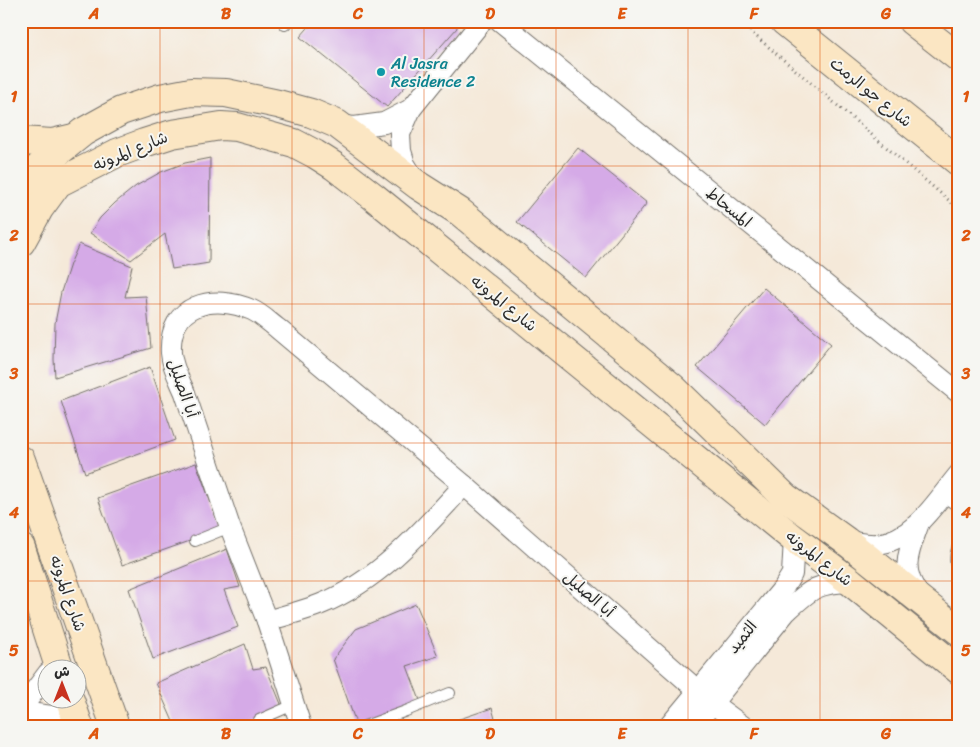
<svg xmlns="http://www.w3.org/2000/svg" width="980" height="747" font-family="Sriracha,'Playpen Sans Arabic',sans-serif">
<rect width="100%" height="100%" fill="#f6f6f2"/>
<filter id="ink" filterUnits="userSpaceOnUse"><feTurbulence type="fractalNoise" baseFrequency=".02" numOctaves="2"/><feDisplacementMap in="SourceGraphic" scale="10" xChannelSelector="R" yChannelSelector="G"/><feConvolveMatrix kernelMatrix="1 2 1 2 8 2 1 2 1" color-interpolation-filters="sRGB"/></filter>
<filter id="wash" filterUnits="userSpaceOnUse"><feTurbulence type="fractalNoise" baseFrequency=".0096" numOctaves="4" result="noise"/><feDisplacementMap in="SourceGraphic" scale="20" xChannelSelector="R" yChannelSelector="G"/><feGaussianBlur stdDeviation="1.12" result="paint"/><feColorMatrix in="noise" values="0 0 0 0 0 0 0 0 0 0 0 0 0 0 0 0 0 1.4 0 .05"/><feComposite in="paint" operator="in"/></filter>
<g filter="url(#wash)">
<rect width="100%" height="100%" fill="#f5e9d9"/>
<g id="blocks">
<g fill="#d5aae7">
<path d="M 314,21 L 456,21 L 457,28 L 387,107 L 300,37 Z"/>
<path d="M 578,148 L 647,203 L 586,278 L 517,222 Z"/>
<path d="M 210,158 L 209,263 L 172,269 L 165,234 L 131,260 L 90,233 L 100,218 L 115,203 L 136,186 L 161,172 L 185,163 Z"/>
<path d="M 79,244 L 132,266 L 125,297 L 146,296 L 151,348 L 55,377 L 54,359 L 55,323 L 61,292 L 70,264 Z"/>
<path d="M 764,288 L 831,344 L 765,424 L 697,367 Z"/>
<path d="M 150,367 L 175,440 L 85,473 L 61,401 Z"/>
<path d="M 196,463 L 221,530 L 122,565 L 98,498 Z"/>
<path d="M 227,549 L 240,587 L 224,590 L 238,627 L 153,659 L 129,589 Z"/>
<path d="M 416,604 L 438,656 L 407,666 L 421,703 L 362,726 L 357,726 L 333,659 L 356,629 Z"/>
<path d="M 245,644 L 253,669 L 266,667 L 283,709 L 242,726 L 175,726 L 156,683 Z"/>
<path d="M 492,708 L 497,726 L 442,726 L 442,725 Z"/>
</g>
</g>
</g>
<g filter="url(#ink)">
<use href="#blocks" fill-opacity="0" stroke="#726e68" stroke-width="1"/>
<g fill="none" stroke-linecap="round" stroke-linejoin="round">
<defs>
<g id="lane">
<path d="M 285,25 L 288,21"/>
<path d="M 941,495 L 959,507"/>
<path d="M 195,541 L 230,527"/>
<path d="M 959,545 C 953,555 955,566 959,576"/>
<path d="M 259,720 L 293,705"/>
<path d="M 365,726 L 406,711 L 450,693"/>
</g>
<g id="street">
<path d="M 500,21 L 959,393"/>
<path d="M 337,124 L 354,127 L 384,123 L 411,109"/>
<path d="M 415,180 L 405,164 L 401,151 L 400,134 L 411,109 L 482,21"/>
<path d="M 919,523 C 909,552 899,568 919,595"/>
<path d="M 846,541 C 856,542 867,545 877,544 C 915,540 937,500 959,474"/>
<path d="M 267,621 C 285,615 304,611 321,604 C 380,580 423,530 464,485"/>
<path d="M 21,709 L 48,673"/>
<path d="M 21,712 L 52,716 L 72,726"/>
<path d="M 301,726 L 267,621 L 230,527 L 185,393 C 180,381 172,367 171,353 C 168,304 213,293 252,310 C 261,314 269,322 277,328 L 464,485 L 713,704 L 743,726"/>
<path d="M 669,726 L 784,587 L 792,574 L 794,539"/>
<path d="M 694,726 L 786,612 C 811,589 816,583 851,582"/>
</g>
<g id="secondary">
<path d="M 784,21 L 959,162"/>
<path d="M 912,21 L 959,58"/>
<path d="M 21,141 L 52,143 L 73,138"/>
<path d="M 21,189 L 37,169 L 83,132 L 121,111 L 160,98 L 191,92 L 226,93 L 278,104 L 311,113 L 337,124 L 419,186 L 460,212 L 672,387 L 785,497 L 846,541 L 959,631"/>
<path d="M 21,242 L 39,209 L 58,183 L 117,153 L 144,143 L 172,134 L 221,126 L 237,127 L 294,143 L 315,154 L 334,166 L 374,197 L 794,539 L 851,582 L 959,670"/>
<path d="M 21,460 L 115,726"/>
<path d="M 21,548 L 60,670"/>
<path d="M 70,700 L 79,726"/>
</g>
</defs>
<use href="#lane" stroke="#726e68" stroke-width="12"/>
<use href="#street" stroke="#726e68" stroke-width="22"/>
<use href="#secondary" stroke="#726e68" stroke-width="30"/>
<path stroke="#726e68" stroke-width="3" stroke-dasharray="1 4" stroke-linecap="butt" d="M 738,21 L 959,209"/>
<use href="#lane" stroke="#fff" stroke-width="10"/>
<use href="#street" stroke="#fff" stroke-width="20"/>
<use href="#secondary" stroke="#fbe6c3" stroke-width="28"/>
</g>
</g>
<path fill="none" stroke="#df570e" stroke-width="1" stroke-opacity="0.55" d="M 160,21 L 160,726M 292,21 L 292,726M 424,21 L 424,726M 556,21 L 556,726M 688,21 L 688,726M 820,21 L 820,726M 21,166 L 959,166M 21,304 L 959,304M 21,443 L 959,443M 21,581 L 959,581"/>
<circle fill="#0f9aa8" stroke="#f6f6f2" stroke-width="2" cx="381" cy="72" r="5"/>
<g text-anchor="middle" dominant-baseline="central" stroke-width="4" stroke-linejoin="round" paint-order="stroke">
<g font-size="16" fill="#0d838f" stroke="#f6f6f2" text-anchor="start">
<text x="391" y="63">Al Jasra<tspan x="391" dy="18">Residence 2</tspan></text>
</g>
<g font-size="16" fill="#2b2b2b" stroke="#f6f6f2">
<text transform="translate(871 92) rotate(39)">شارع جو الرمث</text>
<text transform="translate(130 151) rotate(-22)">شارع المرونه</text>
<text transform="translate(729 207) rotate(39)">المسحاط</text>
<text transform="translate(504 303) rotate(39)">شارع المرونه</text>
<text transform="translate(183 388) rotate(71)">أبا الصليل</text>
<text transform="translate(819 558) rotate(38)">شارع المرونه</text>
<text transform="translate(68 593) rotate(71)">شارع المرونه</text>
<text transform="translate(589 594) rotate(41)">أبا الصليل</text>
<text transform="translate(742 637) rotate(-51)">الثميد</text>
</g>
</g>
<rect width="980" height="747" fill="none" stroke="#f6f6f2" stroke-width="55"/>
<g transform="translate(62 684)"><circle r="24" fill="#f6f6f2" stroke="#a5a5a2"/>
<path d="M0-4L9 19L0 12L-9 19Z" fill="#c8321e"/>
<text y="-8" font-size="14" font-weight="bold" text-anchor="middle" fill="#2b2b2b">ش</text>
</g>
<rect x="28" y="28" width="924" height="692" fill="none" stroke="#df570e" stroke-width="2"/>
<g font-size="16" text-anchor="middle" font-weight="bold" fill="#df570e">
<text x="94" y="19">A</text>
<text x="226" y="19">B</text>
<text x="358" y="19">C</text>
<text x="490" y="19">D</text>
<text x="622" y="19">E</text>
<text x="754" y="19">F</text>
<text x="886" y="19">G</text>
<text x="14" y="102">1</text>
<text x="966" y="102">1</text>
<text x="14" y="241">2</text>
<text x="966" y="241">2</text>
<text x="14" y="379">3</text>
<text x="966" y="379">3</text>
<text x="14" y="518">4</text>
<text x="966" y="518">4</text>
<text x="14" y="656">5</text>
<text x="966" y="656">5</text>
<text x="94" y="739">A</text>
<text x="226" y="739">B</text>
<text x="358" y="739">C</text>
<text x="490" y="739">D</text>
<text x="622" y="739">E</text>
<text x="754" y="739">F</text>
<text x="886" y="739">G</text>
</g>
</svg>
